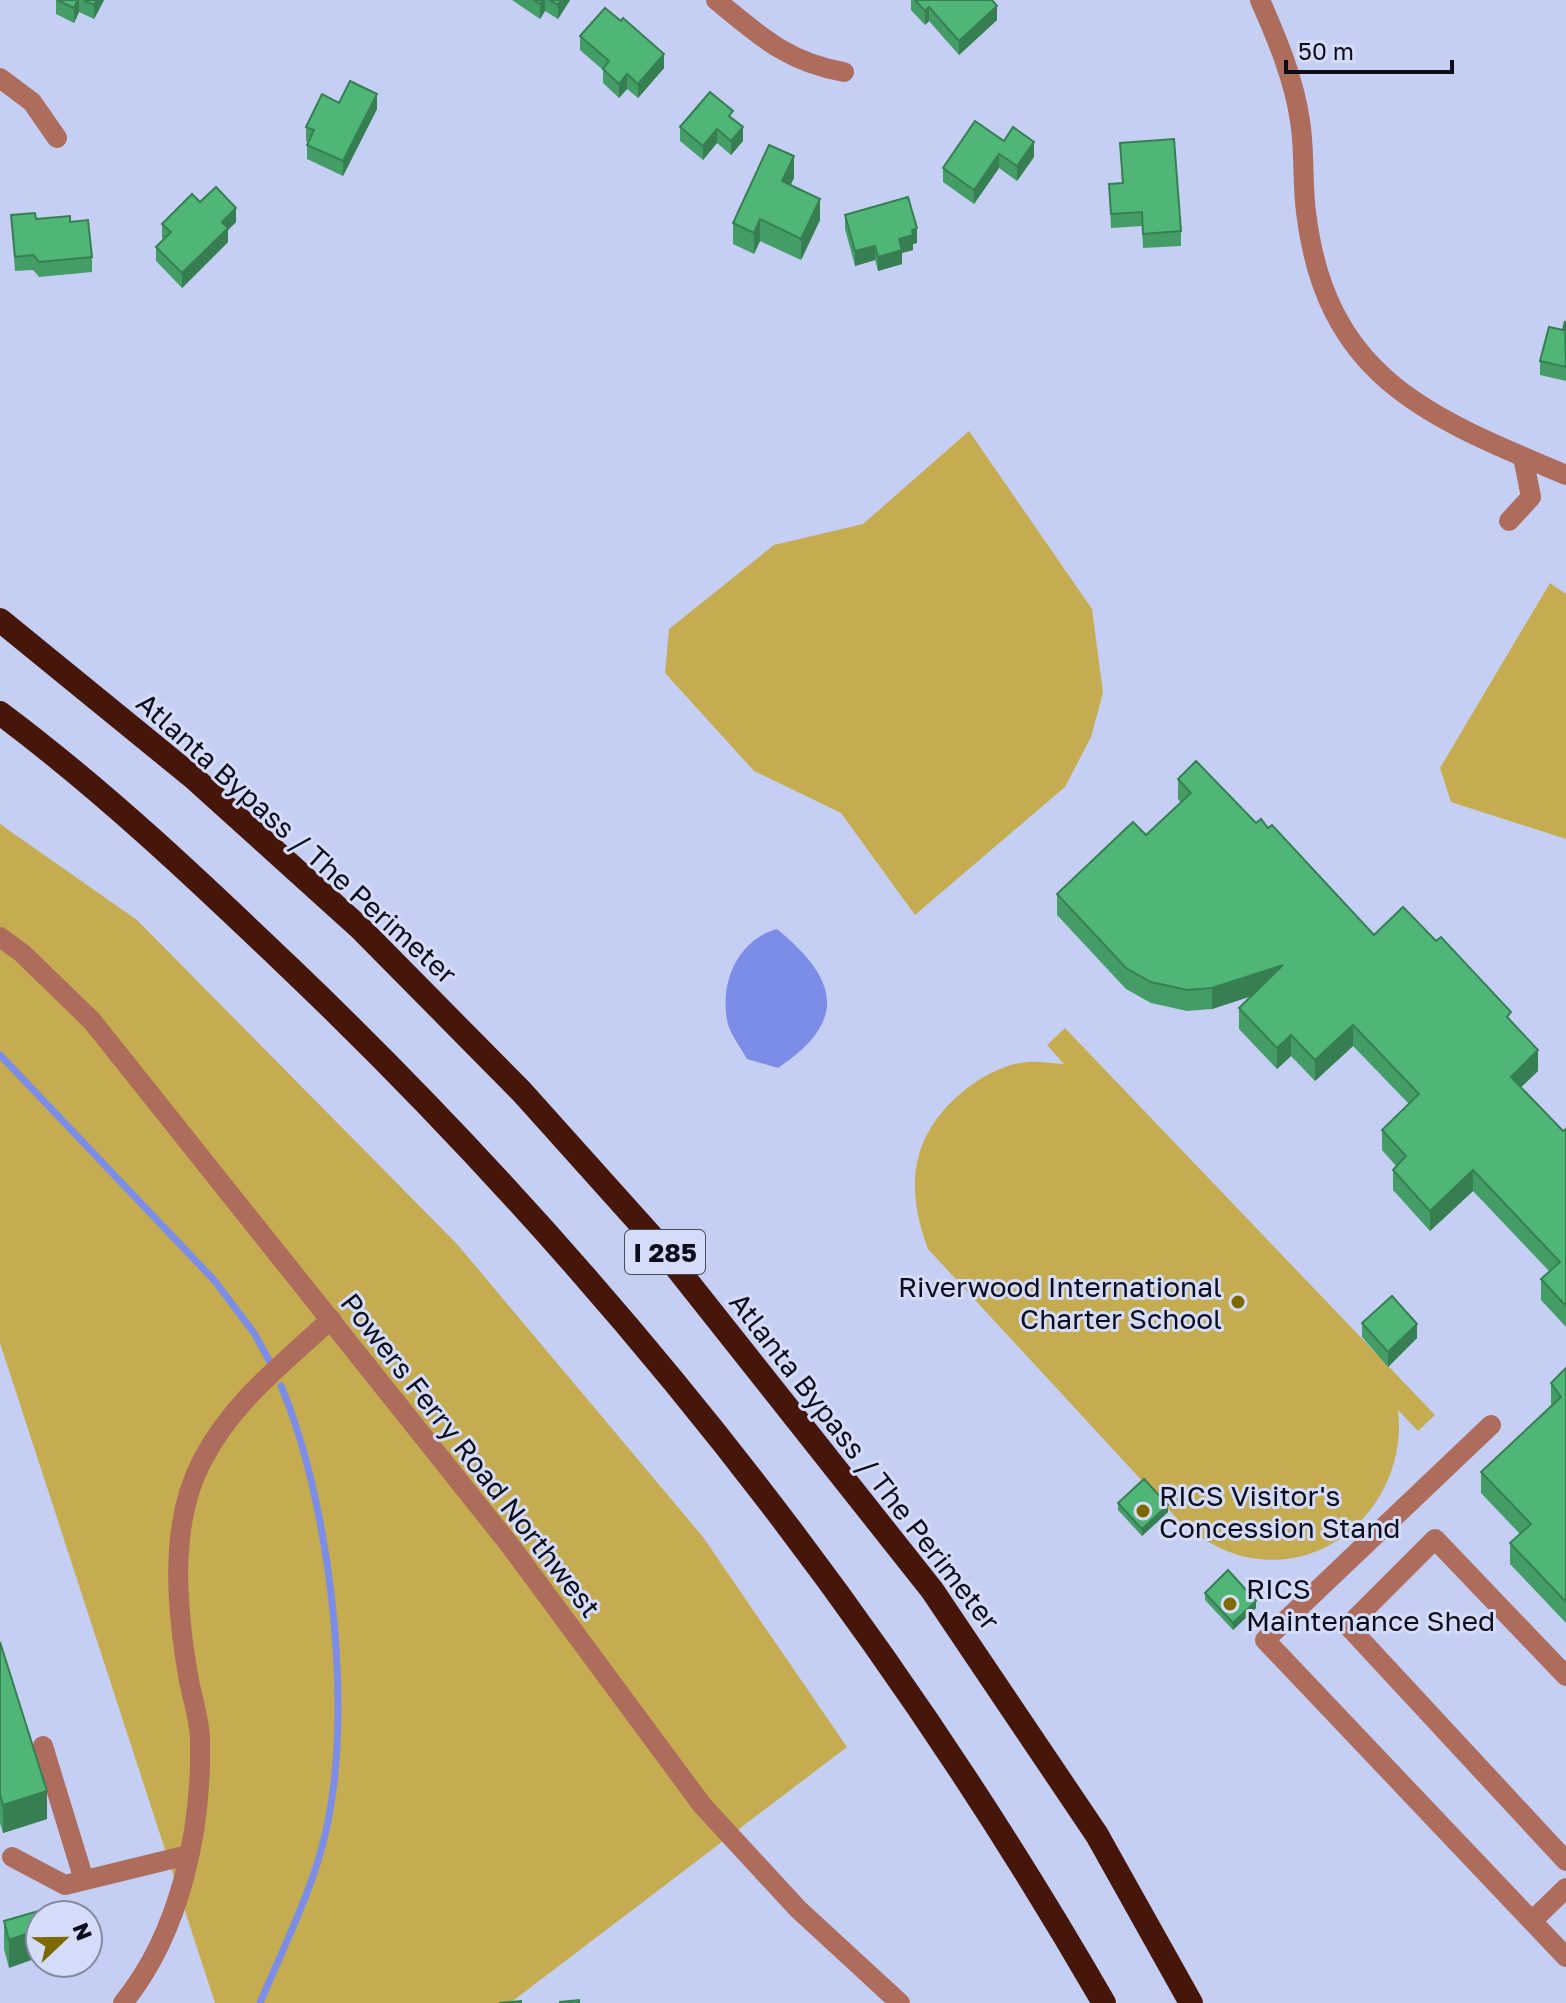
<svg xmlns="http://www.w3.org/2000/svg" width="1566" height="2003" font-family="'Golos Text',sans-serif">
<rect width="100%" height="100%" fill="#c5cff4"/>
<g fill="#c6ac51">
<path d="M 969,431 L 1092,609 L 1103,693 L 1091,737 L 1065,787 L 915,915 L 841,813 L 754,771 L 665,673 L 669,629 L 774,545 L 863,524 Z"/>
<path d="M 1550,583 L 1566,594 L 1566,839 L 1451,802 L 1440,768 Z"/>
<path d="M 0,824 L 137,920 L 457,1244 L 703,1537 L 847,1747 L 510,2003 L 215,2003 L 0,1343 Z"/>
<path d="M 1065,1028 L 1435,1415 L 1418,1431 L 1398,1410 C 1408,1490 1342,1569 1258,1559 C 1229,1556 1204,1541 1181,1523 L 928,1249 C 904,1185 911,1133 966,1089 C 983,1076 1005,1064 1027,1062 C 1039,1061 1053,1064 1064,1064 L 1047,1045 Z"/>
</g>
<path fill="#7c8de7" d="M 777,929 C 839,980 848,1021 778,1068 L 747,1059 C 741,1048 729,1033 727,1020 C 720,981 738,940 777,929 Z"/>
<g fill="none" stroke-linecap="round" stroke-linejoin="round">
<g stroke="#7c8de7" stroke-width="7">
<path d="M 0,1055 L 214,1280 L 254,1333 L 270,1362"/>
<path d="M 260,2003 C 285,1943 318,1880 329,1816 C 352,1696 329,1499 281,1386"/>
</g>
<g stroke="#ad6c5c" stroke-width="20">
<path d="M 716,0 C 760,36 787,62 844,72"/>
<path d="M 1260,0 C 1277,39 1294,79 1300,121 C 1305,151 1302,182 1306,212 C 1326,379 1429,417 1566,475"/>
<path d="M 0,78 L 32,102 L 57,138"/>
<path d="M 1509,521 L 1531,497 L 1523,457"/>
<path d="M 0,937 L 22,953 L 92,1021 L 509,1544 L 702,1805 L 798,1909 L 900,2003"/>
<path d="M 1491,1425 L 1265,1640 L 1566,1957"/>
<path d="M 1566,1676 L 1435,1539 L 1348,1626 L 1566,1861"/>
<path d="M 43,1746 L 84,1880"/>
<path d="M 12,1857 L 65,1885 L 188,1855"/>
<path d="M 1532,1921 L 1566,1888"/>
<path d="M 123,2003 C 180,1933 202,1830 200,1741 C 200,1721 193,1701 189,1681 C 177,1613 168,1525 202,1461 C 233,1401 283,1364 331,1319"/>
</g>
<g stroke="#47160b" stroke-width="24">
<path d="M 0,620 L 195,779 L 360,928 L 522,1092 L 653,1238 L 932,1590 L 1097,1835 L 1191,2003"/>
<path d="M 0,713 C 103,790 197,879 290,968 C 610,1274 883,1620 1104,2003"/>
</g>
</g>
<g fill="#449d66">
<path d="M 56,0 L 104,0 L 94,19 L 79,12 L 74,23 L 56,14 Z"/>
<path d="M 512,0 L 570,0 L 558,19 L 545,11 L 540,19 Z"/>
<path d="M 911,0 L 992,0 L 997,20 L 959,55 L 929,21 L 925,25 L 911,10 Z"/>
<path d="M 580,36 L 664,68 L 638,98 L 627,89 L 619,98 L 603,83 L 603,70 L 580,50 Z"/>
<path d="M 339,103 L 377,109 L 343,176 L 307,159 L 307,145 L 308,142 L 306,141 L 306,127 Z"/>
<path d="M 733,119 L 743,141 L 731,155 L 717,143 L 703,160 L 680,141 L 680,127 Z"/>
<path d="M 1004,141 L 1034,157 L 1017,181 L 999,168 L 974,204 L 943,182 L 943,168 Z"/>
<path d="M 1120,143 L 1181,231 L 1181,246 L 1143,248 L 1142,226 L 1111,228 L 1109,184 L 1122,183 Z"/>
<path d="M 794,178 L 790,185 L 820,220 L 801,260 L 760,241 L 754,254 L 733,244 L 733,223 Z"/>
<path d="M 200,202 L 236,222 L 228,230 L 228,242 L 182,288 L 156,261 L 156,247 L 164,239 L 162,238 L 162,224 Z"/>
<path d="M 11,215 L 36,219 L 70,222 L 92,257 L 92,272 L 39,277 L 33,270 L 15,271 Z"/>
<path d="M 845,215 L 917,243 L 913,244 L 913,250 L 902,253 L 902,264 L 878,271 L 875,260 L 855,266 L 845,229 Z"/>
<path d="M 1566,321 L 1566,381 L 1540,375 L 1540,361 L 1563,330 Z"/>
<path d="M 1178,779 L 1256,823 L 1374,935 L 1511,1021 L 1538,1071 L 1521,1087 L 1563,1131 L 1566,1129 L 1566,1327 L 1541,1300 L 1541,1279 L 1550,1272 L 1473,1191 L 1430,1231 L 1393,1190 L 1393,1170 L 1396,1166 L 1382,1150 L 1382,1130 L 1409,1104 L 1353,1046 L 1315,1081 L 1291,1056 L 1277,1069 L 1239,1029 L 1239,1008 L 1251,996 L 1212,1009 L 1187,1011 L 1151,1003 L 1126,989 L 1057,915 L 1057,894 L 1146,835 L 1181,803 L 1178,799 Z"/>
<path d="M 1362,1323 L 1417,1338 L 1388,1367 L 1362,1337 Z"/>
<path d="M 1566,1368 L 1566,1623 L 1510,1564 L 1510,1543 L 1520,1534 L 1481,1493 L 1481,1472 L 1552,1405 L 1551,1404 L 1551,1383 Z"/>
<path d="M 1118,1503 L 1168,1512 L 1142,1536 L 1118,1510 Z"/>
<path d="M 1205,1593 L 1256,1608 L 1233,1630 L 1205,1600 Z"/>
<path d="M 0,1642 L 47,1819 L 3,1833 L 0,1823 Z"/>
<path d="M 42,1910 L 9,1968 L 4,1949 L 4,1921 Z"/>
</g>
<g fill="#377f53">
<path d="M 78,0 L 79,0 L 79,12 L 74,23 L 74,8 Z"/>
<path d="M 97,0 L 104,0 L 94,19 L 94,5 Z"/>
<path d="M 543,0 L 545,0 L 545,11 L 540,19 L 540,4 Z"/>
<path d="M 561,0 L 570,0 L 558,19 L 558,5 Z"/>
<path d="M 997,6 L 997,20 L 959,55 L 959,41 Z"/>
<path d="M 929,7 L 929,21 L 925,25 L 925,11 Z"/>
<path d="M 664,54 L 664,68 L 638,98 L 638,84 Z"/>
<path d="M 627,74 L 627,89 L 619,98 L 619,84 Z"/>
<path d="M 377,94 L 377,109 L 343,176 L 343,161 Z"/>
<path d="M 743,127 L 743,141 L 731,155 L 731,141 Z"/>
<path d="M 717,129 L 717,143 L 703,160 L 703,146 Z"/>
<path d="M 1034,142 L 1034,157 L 1017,181 L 1017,166 Z"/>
<path d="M 999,154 L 999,168 L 974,204 L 974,190 Z"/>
<path d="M 794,156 L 794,178 L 782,203 L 782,181 Z"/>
<path d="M 820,199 L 820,220 L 801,260 L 801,239 Z"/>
<path d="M 236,208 L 236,222 L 228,230 L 228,242 L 182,288 L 182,273 L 222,222 Z"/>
<path d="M 760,219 L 760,241 L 754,254 L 754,233 Z"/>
<path d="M 917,228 L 917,243 L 913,244 L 913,250 L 902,253 L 902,264 L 878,271 L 878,257 L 912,230 Z"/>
<path d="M 875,246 L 875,260 L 855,266 L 855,251 Z"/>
<path d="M 1283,965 L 1283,986 L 1212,1009 L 1212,988 Z"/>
<path d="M 1353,1025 L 1353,1046 L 1315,1081 L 1315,1060 Z"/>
<path d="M 1291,1035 L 1291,1056 L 1277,1069 L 1277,1048 Z"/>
<path d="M 1538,1050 L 1538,1071 L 1511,1097 L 1511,1077 Z"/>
<path d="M 1473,1170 L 1473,1191 L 1430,1231 L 1430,1211 Z"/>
<path d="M 1417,1324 L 1417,1338 L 1388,1367 L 1388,1352 Z"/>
<path d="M 1168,1505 L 1168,1512 L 1142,1536 L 1142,1529 Z"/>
<path d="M 1256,1601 L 1256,1608 L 1233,1630 L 1233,1623 Z"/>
<path d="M 47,1791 L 47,1819 L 3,1833 L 3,1805 Z"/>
<path d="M 40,1929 L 40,1957 L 9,1968 L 9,1940 Z"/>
</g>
<g fill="#4fb677" stroke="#377f53" stroke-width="2">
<path d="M 57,0 L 78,0 L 74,8 Z"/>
<path d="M 84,0 L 97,0 L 94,5 Z"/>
<path d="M 534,0 L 543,0 L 540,4 Z"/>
<path d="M 550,0 L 561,0 L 558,5 Z"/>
<path d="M 915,0 L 992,0 L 997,6 L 959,41 L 929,7 L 925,11 Z"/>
<path d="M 605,8 L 621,21 L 623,18 L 664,54 L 638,84 L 627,74 L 619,84 L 603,69 L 609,61 L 580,36 Z"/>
<path d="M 350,81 L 377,94 L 343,161 L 307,145 L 314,130 L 306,127 L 322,94 L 339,103 Z"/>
<path d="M 710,92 L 733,111 L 729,116 L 743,127 L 731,141 L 717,129 L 703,146 L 680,127 Z"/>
<path d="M 975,121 L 1004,141 L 1013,127 L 1034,142 L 1017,166 L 999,154 L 974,190 L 943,168 Z"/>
<path d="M 1174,139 L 1181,231 L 1143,234 L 1142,212 L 1111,214 L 1109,184 L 1123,183 L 1120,143 Z"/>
<path d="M 769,145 L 794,156 L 782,181 L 820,199 L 801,239 L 760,219 L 754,233 L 733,223 Z"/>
<path d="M 216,187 L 236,208 L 222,222 L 228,228 L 182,273 L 156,247 L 171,232 L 162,224 L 192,194 L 200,202 Z"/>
<path d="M 908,197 L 917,228 L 912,230 L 913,235 L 899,239 L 902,250 L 878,257 L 875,246 L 855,251 L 845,215 Z"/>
<path d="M 35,213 L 36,219 L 70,216 L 70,222 L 88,220 L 92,257 L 39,262 L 33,255 L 15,257 L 11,215 Z"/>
<path d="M 1565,321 L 1566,367 L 1540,361 L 1549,327 L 1563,330 Z"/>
<path d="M 1196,761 L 1256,823 L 1261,819 L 1268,828 L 1272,825 L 1374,935 L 1403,907 L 1436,941 L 1441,937 L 1511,1012 L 1507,1017 L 1538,1050 L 1511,1077 L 1563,1131 L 1566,1129 L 1566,1306 L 1541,1279 L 1560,1262 L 1473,1170 L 1430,1211 L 1393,1170 L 1406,1156 L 1382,1130 L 1419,1094 L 1353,1025 L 1315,1060 L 1291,1035 L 1277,1048 L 1239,1008 L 1283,965 L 1212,988 L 1187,990 L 1151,982 L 1126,968 L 1057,894 L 1133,822 L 1146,835 L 1191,793 L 1178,779 Z"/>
<path d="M 1392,1296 L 1417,1324 L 1388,1352 L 1362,1323 Z"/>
<path d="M 1566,1368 L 1566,1602 L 1510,1543 L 1531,1524 L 1481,1472 L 1561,1397 L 1551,1383 Z"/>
<path d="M 1144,1479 L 1168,1505 L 1142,1529 L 1118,1503 Z"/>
<path d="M 1228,1570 L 1256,1601 L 1233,1623 L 1205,1593 Z"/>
<path d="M 0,1642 L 47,1791 L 3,1805 L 0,1795 Z"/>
<path d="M 42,1910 L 43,1915 L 40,1915 L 40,1929 L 9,1940 L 4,1921 Z"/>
<path d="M 579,2000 L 579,2003 L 560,2003 L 560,2002 Z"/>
<path d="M 521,2001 L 521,2003 L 499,2003 Z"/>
</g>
<g fill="#7e6800" stroke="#d4dcfa" stroke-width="3">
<circle cx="1238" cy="1302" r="8"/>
<circle cx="1143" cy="1511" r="8"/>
<circle cx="1230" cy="1604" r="8"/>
</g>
<g text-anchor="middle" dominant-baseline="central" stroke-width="6" stroke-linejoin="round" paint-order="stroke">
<rect fill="#d4dcfa" stroke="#474c5d" stroke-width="2" x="625" y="1230" width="80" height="44" rx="6"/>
<g font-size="26" font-weight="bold" fill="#0b0e1a">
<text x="665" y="1252">I 285</text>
</g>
<g font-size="28" fill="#0b0e1a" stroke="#d4dcfa">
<text transform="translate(297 838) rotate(42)">Atlanta Bypass / The Perimeter</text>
<text transform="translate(471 1455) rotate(52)">Powers Ferry Road Northwest</text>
<text transform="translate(865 1461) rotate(52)">Atlanta Bypass / The Perimeter</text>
</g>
<g font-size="28" fill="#0b0e1a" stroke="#d4dcfa" text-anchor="start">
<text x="1222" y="1286" text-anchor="end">Riverwood International<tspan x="1222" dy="32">Charter School</tspan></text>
<text x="1159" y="1495">RICS Visitor's<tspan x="1159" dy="32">Concession Stand</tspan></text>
<text x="1246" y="1588">RICS<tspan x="1246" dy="32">Maintenance Shed</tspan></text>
</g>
</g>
<g transform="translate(64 1939) rotate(68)"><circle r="38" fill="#d4dcfa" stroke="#848aa0" stroke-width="2"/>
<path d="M0-6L14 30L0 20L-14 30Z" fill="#7e6800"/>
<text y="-12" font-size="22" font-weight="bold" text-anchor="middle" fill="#0b0e1a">N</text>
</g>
<path d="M1286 60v12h166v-12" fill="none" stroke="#0b0e1a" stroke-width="4"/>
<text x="1298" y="60" font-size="24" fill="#0b0e1a" stroke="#d4dcfa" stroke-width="6" paint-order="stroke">50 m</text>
</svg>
